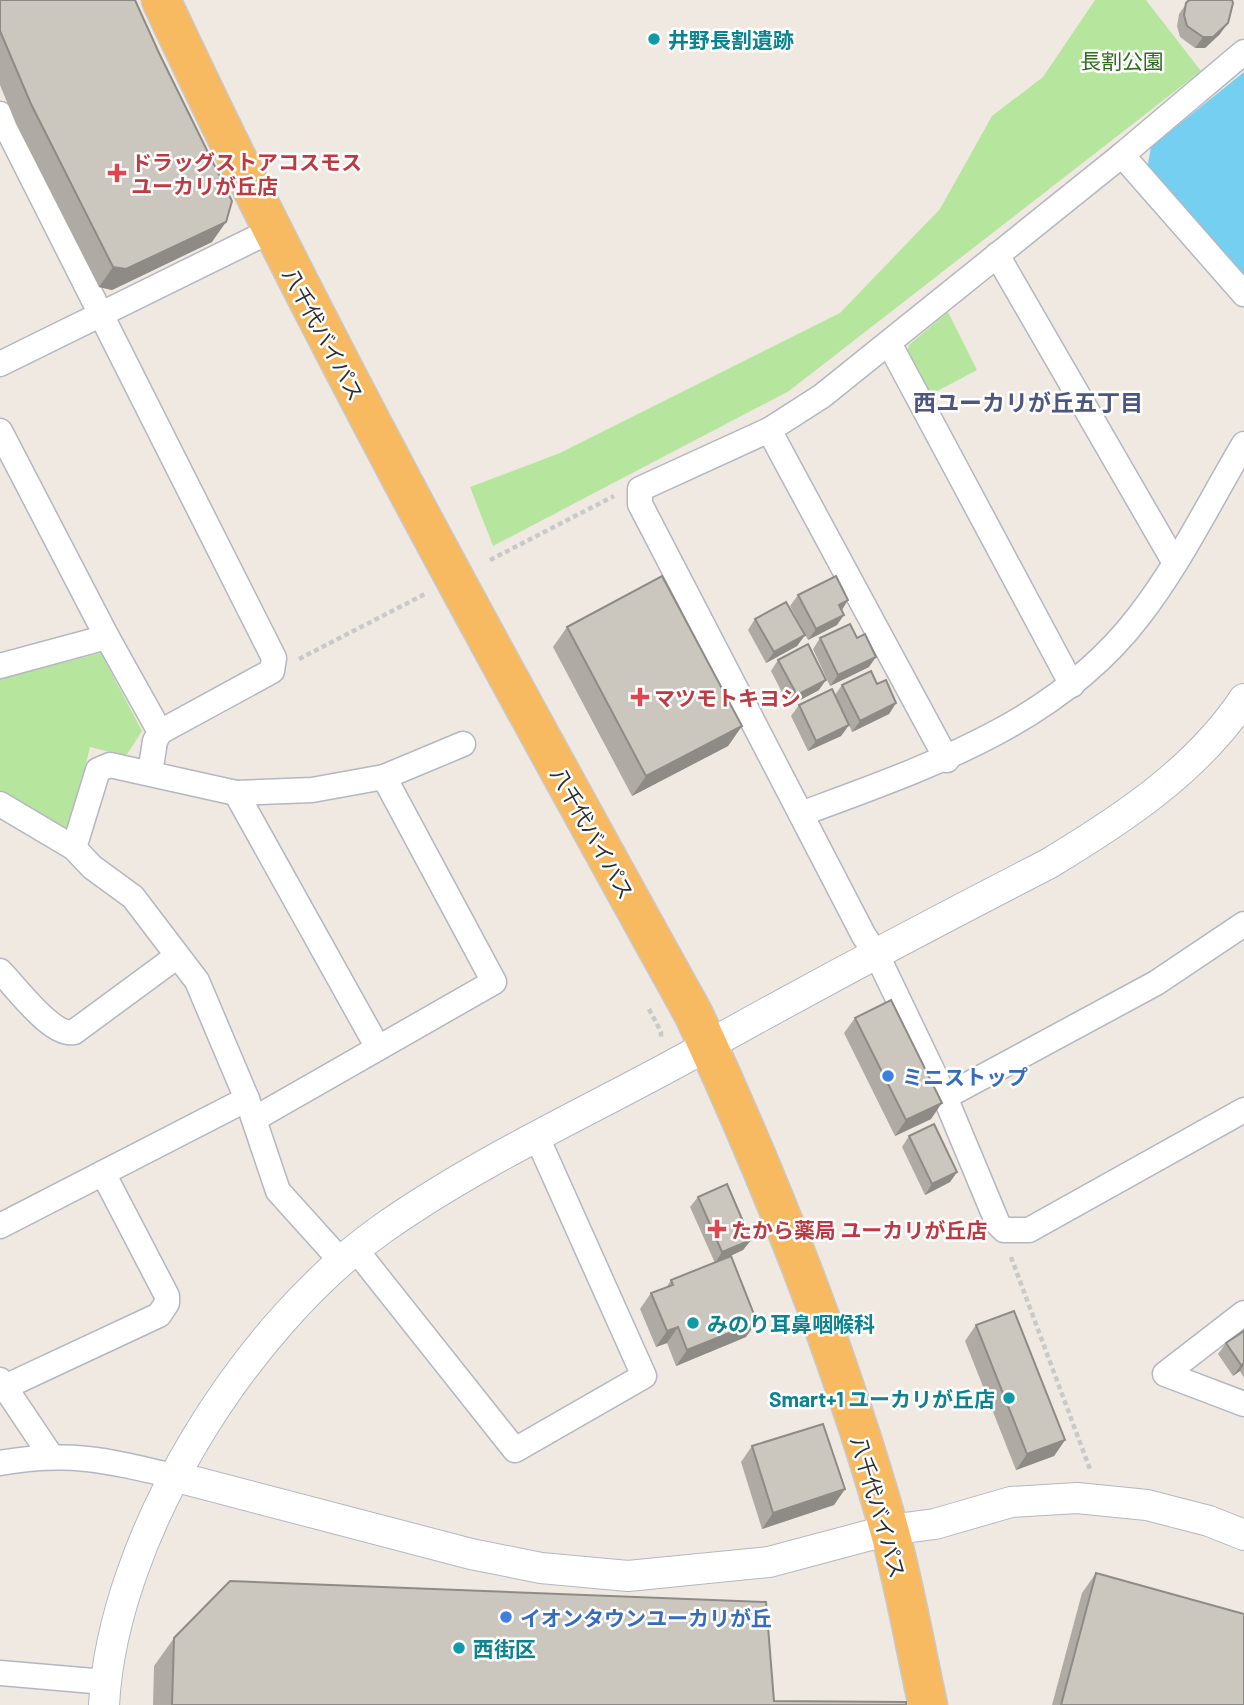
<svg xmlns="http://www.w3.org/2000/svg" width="1244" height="1705" font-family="Barlow,'Noto Sans JP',sans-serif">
<rect width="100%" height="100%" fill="#efe9e1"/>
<g fill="#b6e59e">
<path d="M 1095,0 L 1146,0 L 1201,71 L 789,391 L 493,546 L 470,487 L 560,453 L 840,313 L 940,209 L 992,116 L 1043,77 Z"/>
<path d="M 948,312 L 977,370 L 928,396 L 907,352 L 909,345 Z"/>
<path d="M 101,653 L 142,731 L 126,756 L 90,747 L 71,824 L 62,830 L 0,792 L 0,679 Z"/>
</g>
<path fill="#75cff0" d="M 1244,72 L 1244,276 L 1147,169 L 1151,147 Z"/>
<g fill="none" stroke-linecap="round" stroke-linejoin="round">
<defs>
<g id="minor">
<path d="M 1244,52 L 1122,155 L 822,396 L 769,430 L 640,489 L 640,504 L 864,936 L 876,953 L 945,1097 L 998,1224 L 1004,1230 L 1029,1230 L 1244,1110"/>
<path d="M 0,114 L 274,658 L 272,671 L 160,732 L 155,741 L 150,773"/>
<path d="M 1122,155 L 1244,294"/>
<path d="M 997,255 L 1175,563"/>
<path d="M 889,343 L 1072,685"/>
<path d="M 0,364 L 270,231"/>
<path d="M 769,430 L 947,760"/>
<path d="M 0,431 L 107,637 L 160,732"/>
<path d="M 0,666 L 107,637"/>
<path d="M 236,793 L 378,1048"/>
<path d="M 0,804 L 74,848 L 92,867 L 133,897 L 197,981 L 247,1099 L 278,1191 L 342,1262"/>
<path d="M 801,814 C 924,768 1056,725 1139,616 C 1180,563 1210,501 1244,444"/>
<path d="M 74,848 L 98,770 L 110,765 L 236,793 L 312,790 L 384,777 L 463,744"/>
<path d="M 0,971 C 16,987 52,1037 74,1032 L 176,957"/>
<path d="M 945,1097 L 1156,983 L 1244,924"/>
<path d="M 254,1119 L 494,982 L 384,777"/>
<path d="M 0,1226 L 247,1099"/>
<path d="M 356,1250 L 515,1450 L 644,1376 L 536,1135"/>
<path d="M 1244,1313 L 1165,1374 L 1244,1404"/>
<path d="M 0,1380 L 51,1456"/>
<path d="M 5,1387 L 159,1315 L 167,1303 L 167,1296 L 103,1173"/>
<path d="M 0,1463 C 69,1451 106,1460 173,1476"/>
<path d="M 0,1673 L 105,1682"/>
</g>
<g id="tertiary">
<path d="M 173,1476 L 471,1554 L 541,1568 L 628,1576 L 769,1562 L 889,1530 L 935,1524 L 1011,1502 L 1077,1498 L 1147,1505 L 1209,1521 L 1244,1535"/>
<path d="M 104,1705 C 113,1536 245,1326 382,1229 C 484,1157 599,1107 707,1046 C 820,983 933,923 1048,864 C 1121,820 1196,771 1244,699"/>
</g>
<path id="trunk" d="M 161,0 C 323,347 509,680 694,1015 C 771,1181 839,1352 889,1529 C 905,1587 915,1647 928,1705"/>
</defs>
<use href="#minor" stroke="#b4b7c1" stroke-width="27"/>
<use href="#tertiary" stroke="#b4b7c1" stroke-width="32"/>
<use href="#trunk" stroke="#c9c9c9" stroke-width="41"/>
<g stroke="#c9c9c9" stroke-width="4.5" stroke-dasharray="5 3.5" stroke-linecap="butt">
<path d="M 490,560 L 614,496"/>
<path d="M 299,659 L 425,594"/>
<path d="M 649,1009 L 661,1032 L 661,1040"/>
<path d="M 1011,1257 L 1091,1472"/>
</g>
<use href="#minor" stroke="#fff" stroke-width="24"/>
<use href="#tertiary" stroke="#fff" stroke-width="30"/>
<use href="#trunk" stroke="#f8ba60" stroke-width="38"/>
</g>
<g fill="#afaba4">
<path d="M 0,0 L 212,242 L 112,290 L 99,287 L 16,124 L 0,85 Z"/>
<path d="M 1189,0 L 1220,34 L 1205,48 L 1195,48 L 1180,37 L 1177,26 L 1179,14 Z"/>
<path d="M 798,595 L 848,600 L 842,610 L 837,625 L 808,640 L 790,606 Z"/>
<path d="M 755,619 L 805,635 L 797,646 L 766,663 L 748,630 Z"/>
<path d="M 567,627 L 742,726 L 728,746 L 632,796 L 553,647 Z"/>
<path d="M 820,638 L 857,638 L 869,667 L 830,686 L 813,649 Z"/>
<path d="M 778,660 L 819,690 L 789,706 L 771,671 Z"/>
<path d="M 842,685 L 896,703 L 889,714 L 852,732 L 849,725 L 841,736 L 808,751 L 791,716 L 799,705 L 835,695 Z"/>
<path d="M 855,1018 L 931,1119 L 895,1136 L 844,1033 Z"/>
<path d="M 909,1136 L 957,1172 L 950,1182 L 925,1195 L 902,1147 Z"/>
<path d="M 698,1197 L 751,1240 L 743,1250 L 724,1259 L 746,1337 L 676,1366 L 667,1343 L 656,1347 L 640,1309 L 651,1293 L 666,1288 L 671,1280 L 715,1263 L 690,1207 Z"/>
<path d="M 976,1325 L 1065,1440 L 1054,1456 L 1016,1470 L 965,1341 Z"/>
<path d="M 1244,1331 L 1244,1378 L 1240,1371 L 1233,1376 L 1218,1354 L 1226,1343 Z"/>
<path d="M 752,1446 L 845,1489 L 834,1505 L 762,1529 L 741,1462 Z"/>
<path d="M 1096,1573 L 1244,1705 L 1052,1705 L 1082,1593 Z"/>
<path d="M 174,1638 L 774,1701 L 906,1705 L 153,1705 L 154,1666 Z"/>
</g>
<g fill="#8e8b86">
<path d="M 1228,23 L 1220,34 L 1205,48 L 1195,48 L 1203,37 Z"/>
<path d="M 226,222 L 212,242 L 112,290 L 99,287 L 113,267 Z"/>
<path d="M 848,600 L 841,611 L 839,605 Z"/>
<path d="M 844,615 L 837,625 L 808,640 L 816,629 Z"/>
<path d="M 805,635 L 797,646 L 766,663 L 774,652 Z"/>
<path d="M 876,657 L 869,667 L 830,686 L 838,675 Z"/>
<path d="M 826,680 L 819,690 L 789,706 L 797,695 Z"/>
<path d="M 896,703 L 889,714 L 852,732 L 860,721 Z"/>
<path d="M 849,725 L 841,736 L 808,751 L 816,741 Z"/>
<path d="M 742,726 L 728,746 L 632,796 L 646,776 Z"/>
<path d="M 942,1103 L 931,1119 L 895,1136 L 906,1120 Z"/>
<path d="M 957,1172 L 950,1182 L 925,1195 L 932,1184 Z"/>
<path d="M 751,1240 L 743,1250 L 715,1263 L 722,1252 Z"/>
<path d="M 757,1322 L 746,1337 L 676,1366 L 687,1350 Z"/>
<path d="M 678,1327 L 667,1343 L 656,1347 L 667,1331 Z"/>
<path d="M 1244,1363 L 1244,1365 L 1240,1371 L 1233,1376 L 1241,1365 Z"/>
<path d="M 1065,1440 L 1054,1456 L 1016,1470 L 1027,1454 Z"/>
<path d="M 845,1489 L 834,1505 L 762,1529 L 773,1513 Z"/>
</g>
<g fill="#cbc7bf" stroke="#8e8b86" stroke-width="2">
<path d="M 0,0 L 135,0 L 159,53 L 232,201 L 226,222 L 126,269 L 113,267 L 31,104 L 0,31 Z"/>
<path d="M 1189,0 L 1232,0 L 1233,3 L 1228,23 L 1213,37 L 1203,37 L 1187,26 L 1184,15 L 1186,3 Z"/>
<path d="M 662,576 L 742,726 L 646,776 L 567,627 Z"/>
<path d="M 836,576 L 848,600 L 839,605 L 844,615 L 816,629 L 798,595 Z"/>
<path d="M 786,602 L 805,635 L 774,652 L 755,619 Z"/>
<path d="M 850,624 L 857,638 L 865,634 L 876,657 L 838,675 L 820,638 Z"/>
<path d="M 808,644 L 826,680 L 797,695 L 778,660 Z"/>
<path d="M 871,671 L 877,684 L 886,680 L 896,703 L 860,721 L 842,685 Z"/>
<path d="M 832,689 L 849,725 L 816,741 L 799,705 Z"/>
<path d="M 891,1000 L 942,1103 L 906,1120 L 855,1018 Z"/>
<path d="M 934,1124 L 957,1172 L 932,1184 L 909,1136 Z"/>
<path d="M 727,1184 L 751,1240 L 722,1252 L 698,1197 Z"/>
<path d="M 731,1256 L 757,1322 L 687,1350 L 678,1327 L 667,1331 L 651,1293 L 673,1285 L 671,1280 Z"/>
<path d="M 1014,1311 L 1065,1440 L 1027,1454 L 976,1325 Z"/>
<path d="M 1244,1331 L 1244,1363 L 1241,1365 L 1226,1343 Z"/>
<path d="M 823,1424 L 845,1489 L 773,1513 L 752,1446 Z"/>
<path d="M 1096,1573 L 1244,1614 L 1244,1705 L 1061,1705 Z"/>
<path d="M 230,1581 L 766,1602 L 774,1701 L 906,1702 L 906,1705 L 172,1705 L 174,1638 Z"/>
</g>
<g fill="#0f9aa8" stroke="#fff" stroke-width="2.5">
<circle cx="654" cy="39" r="7"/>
<circle cx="693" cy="1323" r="7"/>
<circle cx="1009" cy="1398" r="7"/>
<circle cx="459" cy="1648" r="7"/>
</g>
<g fill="#e0444e" stroke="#fff" stroke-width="2.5">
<path d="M113.5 162.5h7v7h7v7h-7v7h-7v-7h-7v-7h7z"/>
<path d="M636.5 686.5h7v7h7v7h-7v7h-7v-7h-7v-7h7z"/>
<path d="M713.5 1218.5h7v7h7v7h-7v7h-7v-7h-7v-7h7z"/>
</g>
<g fill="#3f7fe0" stroke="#fff" stroke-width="2.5">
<circle cx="888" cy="1076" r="7"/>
<circle cx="506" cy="1617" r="7"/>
</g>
<g text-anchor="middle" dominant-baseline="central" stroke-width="5" stroke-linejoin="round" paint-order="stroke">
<g font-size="21" font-weight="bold" fill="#0d838f" stroke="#fff" text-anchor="start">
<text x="668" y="39">井野長割遺跡</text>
<text x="707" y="1323">みのり耳鼻咽喉科</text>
<text x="995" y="1398" text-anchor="end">Smart+1 ユーカリが丘店</text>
<text x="473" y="1648">西街区</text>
</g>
<g font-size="21" fill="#2c6e1b" stroke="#fff">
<text x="1122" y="60">長割公園</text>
</g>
<g font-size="21" font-weight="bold" fill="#be3a42" stroke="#fff" text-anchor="start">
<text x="131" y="161">ドラッグストアコスモス<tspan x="131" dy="24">ユーカリが丘店</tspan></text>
<text x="654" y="697">マツモトキヨシ</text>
<text x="731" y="1229">たから薬局 ユーカリが丘店</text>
</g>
<g font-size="21" fill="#2e2e2e" stroke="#fff">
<text transform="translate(324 334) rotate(62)">八千代バイパス</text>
<text transform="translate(593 833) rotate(61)">八千代バイパス</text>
<text transform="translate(879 1507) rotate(74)">八千代バイパス</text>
</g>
<g font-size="21" font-weight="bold" fill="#366cbe" stroke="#fff" text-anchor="start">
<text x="902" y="1076">ミニストップ</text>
<text x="520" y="1617">イオンタウンユーカリが丘</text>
</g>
<g font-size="23" font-weight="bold" fill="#4d5680" stroke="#fff">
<text x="1028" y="402">西ユーカリが丘五丁目</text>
</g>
</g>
</svg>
